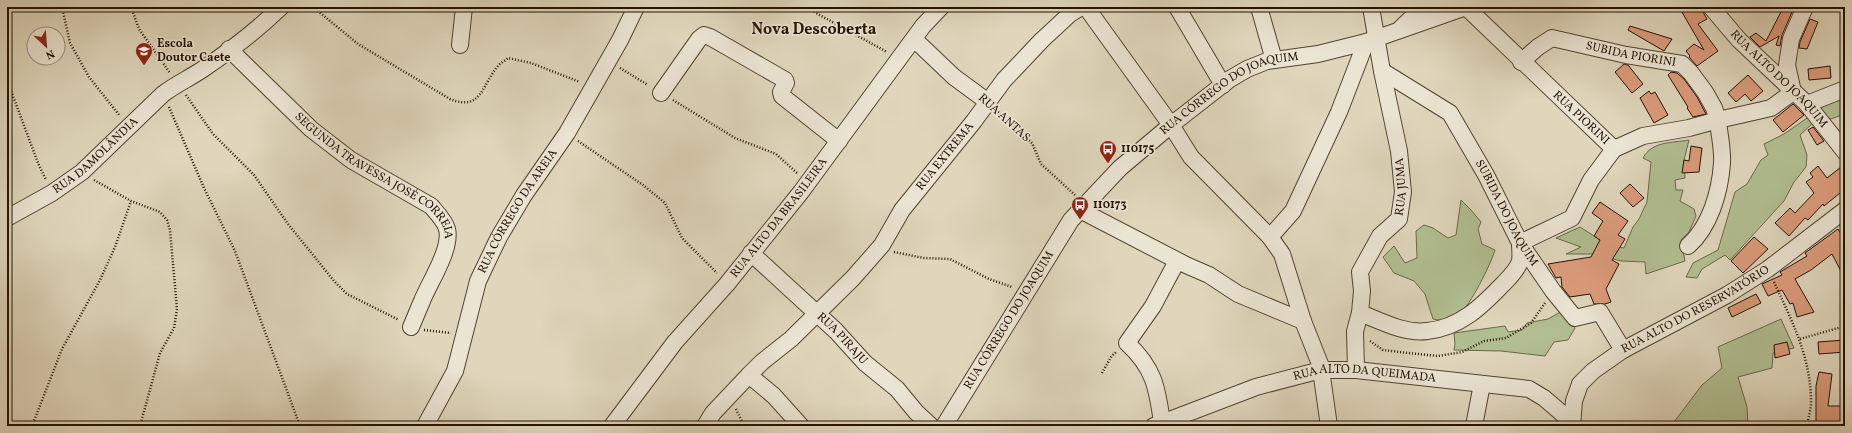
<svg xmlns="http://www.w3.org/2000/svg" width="1852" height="433" font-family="Vollkorn,serif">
<rect width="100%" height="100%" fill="#dfd6bc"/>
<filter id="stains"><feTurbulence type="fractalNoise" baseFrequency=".005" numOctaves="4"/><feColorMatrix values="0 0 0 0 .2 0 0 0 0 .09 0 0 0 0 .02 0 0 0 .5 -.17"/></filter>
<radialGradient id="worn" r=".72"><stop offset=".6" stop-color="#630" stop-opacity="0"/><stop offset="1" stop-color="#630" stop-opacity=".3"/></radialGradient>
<g fill="#b1be91" stroke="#6b6848">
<path d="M 1845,93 L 1845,114 L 1825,121 L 1817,110 Z"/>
<path d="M 1810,116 L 1814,122 L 1800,135 L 1807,155 L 1806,167 L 1794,182 L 1784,201 L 1730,260 L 1725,255 L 1702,269 L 1697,278 L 1686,277 L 1693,263 L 1718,250 L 1735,192 L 1747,184 L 1761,160 L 1768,155 L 1764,144 L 1784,134 Z"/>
<path d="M 1689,140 L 1684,160 L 1685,178 L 1675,180 L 1676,190 L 1683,190 L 1680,201 L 1694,209 L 1696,216 L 1689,232 L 1681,240 L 1685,261 L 1646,274 L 1645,262 L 1621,261 L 1593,254 L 1566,254 L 1581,247 L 1556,238 L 1580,227 L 1608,245 L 1624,248 L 1633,227 L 1639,219 L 1647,202 L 1651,162 L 1643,158 C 1652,141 1672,143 1689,140 Z"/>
<path d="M 1461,200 L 1471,210 L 1481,222 L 1478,229 L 1482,244 L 1495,250 C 1490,266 1471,304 1459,315 C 1451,321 1442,321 1433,319 L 1425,294 L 1414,281 L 1394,273 L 1383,257 L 1394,246 L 1405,263 L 1417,258 L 1416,231 L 1424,225 L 1433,228 L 1448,238 L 1456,235 Z"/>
<path d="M 1564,310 L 1575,328 L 1568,340 L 1554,342 L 1545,356 L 1501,351 L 1454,350 L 1455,344 L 1454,333 L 1505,326 L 1508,332 L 1522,330 L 1527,323 L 1548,319 Z"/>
<path d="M 1781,319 L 1794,348 L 1773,353 L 1772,368 L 1738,377 L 1747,407 L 1748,426 L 1671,426 L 1702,385 L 1722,368 L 1718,347 Z"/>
</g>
<g fill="#db9b7b" stroke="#251200">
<path d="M 1679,7 L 1700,7 L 1707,19 L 1698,24 L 1718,51 L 1697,66 L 1689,57 L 1690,56 L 1686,51 L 1694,44 L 1704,50 Z"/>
<path d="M 1783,8 L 1792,12 L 1782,35 L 1780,46 L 1776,45 L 1779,36 L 1760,47 L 1750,37 L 1756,33 L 1766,41 Z"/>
<path d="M 1810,19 L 1818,22 L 1807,49 L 1799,48 L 1800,42 Z"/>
<path d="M 1630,26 L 1672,39 L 1664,51 L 1628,30 Z"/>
<path d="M 1624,64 L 1628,65 L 1643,84 L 1632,93 L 1615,72 Z"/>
<path d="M 1830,66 L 1831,78 L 1809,80 L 1808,69 Z"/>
<path d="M 1671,72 L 1677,73 L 1684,79 L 1697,97 L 1706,114 L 1693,117 L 1687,108 L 1688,107 L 1668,75 Z"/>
<path d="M 1748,75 L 1763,91 L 1751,101 L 1745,94 L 1736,102 L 1728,93 Z"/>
<path d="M 1649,91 L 1651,94 L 1655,92 L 1668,115 L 1654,123 L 1640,98 Z"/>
<path d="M 1793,104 L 1804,115 L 1783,132 L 1773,120 Z"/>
<path d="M 1813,127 L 1824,141 L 1817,145 L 1808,130 Z"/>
<path d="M 1691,146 L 1702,148 L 1699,172 L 1682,173 L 1684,160 L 1689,161 Z"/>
<path d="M 1845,164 L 1845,189 L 1824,206 L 1823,204 L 1808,220 L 1805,218 L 1789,236 L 1775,223 L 1790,208 L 1795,213 L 1814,193 L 1806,182 L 1813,177 L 1810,173 L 1818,166 L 1827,178 Z"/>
<path d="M 1630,184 L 1644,198 L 1633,207 L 1620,193 Z"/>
<path d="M 1600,202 L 1628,221 L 1618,235 L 1625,239 L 1612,260 L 1619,264 L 1606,289 L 1611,302 L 1605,304 L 1594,304 L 1590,294 L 1570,297 L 1562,287 L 1561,277 L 1556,278 L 1548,264 L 1591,257 L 1600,240 L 1594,236 L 1603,221 L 1592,213 Z"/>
<path d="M 1838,229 L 1845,240 L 1845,279 L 1832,254 L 1811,270 L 1795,279 L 1814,312 L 1797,317 L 1793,303 L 1790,304 L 1782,290 L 1768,296 L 1762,284 L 1782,275 L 1780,272 L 1807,256 L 1805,253 Z"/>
<path d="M 1754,237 L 1768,249 L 1743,273 L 1731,261 Z"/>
<path d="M 1756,294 L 1761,303 L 1732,317 L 1728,308 Z"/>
<path d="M 1845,340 L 1845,352 L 1819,354 L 1818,342 Z"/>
<path d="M 1787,342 L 1790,354 L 1775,358 L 1774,345 Z"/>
<path d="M 1819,372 L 1832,374 L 1828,406 L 1845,406 L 1845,426 L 1816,426 L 1816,386 Z"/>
</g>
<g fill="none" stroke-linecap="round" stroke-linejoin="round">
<defs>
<g id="minor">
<path d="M 1086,7 L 1171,125 L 1191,157 L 1270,237 L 1282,254 L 1303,321"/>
<path d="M 1177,7 L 1223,85"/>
<path d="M 1259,7 L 1274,60"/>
<path id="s1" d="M 1711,7 L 1739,40 L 1807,104 L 1845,152"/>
<path d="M 1401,28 L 1423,7"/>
<path d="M 914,39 L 954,77 L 988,102"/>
<path d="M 460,45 L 464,7"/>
<path id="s2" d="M 229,49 L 311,129 L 351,160 L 431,206 C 436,212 445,221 447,229 C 452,249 429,283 422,301 C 418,310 415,318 411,327"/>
<path id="s3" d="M 1521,62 L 1538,47 L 1552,38 L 1626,55 L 1682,64 L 1691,73 L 1705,92 L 1714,108 L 1718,120 L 1771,108 L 1793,92"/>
<path id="s4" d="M 1382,71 L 1450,113 L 1486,175 L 1520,243 L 1553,291 L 1575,318 L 1600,312 L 1623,350"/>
<path d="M 1793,92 L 1787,65 L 1791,39 L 1805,7"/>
<path d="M 661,93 L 699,39 L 704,35 L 710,37 L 785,80 L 786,83 L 781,92 L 782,96 L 839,141"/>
<path d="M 1807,104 L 1845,89"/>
<path d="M 1614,149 L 1643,136 L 1689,128 L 1718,120 C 1719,134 1723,149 1722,163 C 1720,192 1710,227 1688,246"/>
<path d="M 1080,210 L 1186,265 L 1209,275 L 1238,294 L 1303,321 L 1322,369"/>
<path id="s5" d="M 7,218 L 52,193 L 82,172 L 163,94 C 176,84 190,78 203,69 C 230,51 257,30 281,7"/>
<path d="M 1270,237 L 1293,211 L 1339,112 L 1366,42"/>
<path id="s6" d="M 751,253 L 836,331 L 865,363 L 897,389 L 916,412 L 931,426"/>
<path d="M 1360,313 C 1381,321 1404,334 1427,331 C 1460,328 1482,306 1504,283 C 1509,278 1518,269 1520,261 C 1521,256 1520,248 1520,243 L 1572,218 L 1591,180 L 1614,149 L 1466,7"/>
<path d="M 1321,370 L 1329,426"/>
<path id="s7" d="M 1356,370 L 1355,331 L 1360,313 L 1362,291 L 1360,272 L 1380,236 L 1399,219 L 1403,192 L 1399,151 L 1382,71 L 1371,7"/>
<path d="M 749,375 L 774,396 L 801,426"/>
<path d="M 1162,422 C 1157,387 1154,368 1127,343 L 1153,306 L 1177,261"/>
<path id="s8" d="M 425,426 L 455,371 L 478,281 L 499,237 L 524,195 L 567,133 L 620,40 L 636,7"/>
<path id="s9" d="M 612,426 L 675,342 L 727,284 L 801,192 L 923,26 L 941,7"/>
<path id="s10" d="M 705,426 L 713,413 L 749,375 L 762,362 L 791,339 L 853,278 L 882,245 L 902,210 L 974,121 L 1004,80 L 1042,40 L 1070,14 L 1081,7"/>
<path id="s11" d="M 944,426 L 1071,220 L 1120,168 L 1171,125 L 1230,79 L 1247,69 L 1267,61 L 1318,54 L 1366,42 L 1466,7"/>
<path id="s12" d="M 1154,426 L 1256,387 L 1321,370 L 1356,370 L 1529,389 L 1544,398 L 1572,422"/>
<path d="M 1474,426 L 1482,384"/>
<path id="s13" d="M 1572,426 L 1574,401 L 1580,384 L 1593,371 L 1623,350 L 1727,295 L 1768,269 L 1845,210"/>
</g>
</defs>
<use href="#minor" stroke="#54432f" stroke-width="18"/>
<g stroke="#251200" stroke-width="2.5" stroke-dasharray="1 2" stroke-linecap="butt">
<path d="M 62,7 L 70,43 L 89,77 L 120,116"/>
<path d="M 131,7 L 139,29 L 170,73"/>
<path d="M 313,7 L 358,44 L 450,99 C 482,112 482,84 498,66 C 500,63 505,61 508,58 L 531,63 L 580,82"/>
<path d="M 810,7 L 816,13 L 887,52"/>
<path d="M 1840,7 L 1845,9"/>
<path d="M 523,9 L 525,7"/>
<path d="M 620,68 L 648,85"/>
<path d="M 7,80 L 38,163 L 46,180"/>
<path d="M 186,95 L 213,134 L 254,175 L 288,224 L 334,281 L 347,294 L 399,320"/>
<path d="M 673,100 L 735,138 L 776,154 L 797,173"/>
<path d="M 169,107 L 204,188 L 235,251 L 300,426"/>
<path d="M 998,112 L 1032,143 L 1041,164 L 1075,195"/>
<path d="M 578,141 L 643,185 L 665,203 L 682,238 L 717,273"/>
<path d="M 94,180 L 131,201 L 160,212 L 167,220 L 170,230 L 177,309 L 174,328 L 160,353 L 140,426"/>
<path d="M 894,252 L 924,258 L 950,259 L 989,279 L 1012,287"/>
<path d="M 1774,282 C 1792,321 1811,358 1811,402 C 1811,410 1808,418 1807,426"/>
<path d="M 424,330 L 451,333"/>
<path d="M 1800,339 L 1845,326"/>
<path d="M 1370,341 L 1383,350 L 1408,353 L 1438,356 L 1462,352 L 1484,341 L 1506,338 L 1531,323 L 1545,303"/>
<path d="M 1102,373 L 1111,357 L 1117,351"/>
<path d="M 736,409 L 744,426"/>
<path d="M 32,426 L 62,349 L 100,280 L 115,247 L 131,201"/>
</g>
<use href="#minor" stroke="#eae4d3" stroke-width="16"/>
</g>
<defs>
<symbol id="school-pin" viewBox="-11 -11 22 30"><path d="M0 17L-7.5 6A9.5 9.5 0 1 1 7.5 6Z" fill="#8f2418" stroke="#eae4d3"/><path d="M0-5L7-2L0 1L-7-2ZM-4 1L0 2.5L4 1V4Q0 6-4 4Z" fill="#fff"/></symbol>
<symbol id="bus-pin" viewBox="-11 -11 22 30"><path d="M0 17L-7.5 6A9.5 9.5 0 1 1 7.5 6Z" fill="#8f2418" stroke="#eae4d3"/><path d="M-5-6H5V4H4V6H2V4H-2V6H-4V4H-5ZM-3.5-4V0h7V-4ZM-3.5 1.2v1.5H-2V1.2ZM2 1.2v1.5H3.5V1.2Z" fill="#fff"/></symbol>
</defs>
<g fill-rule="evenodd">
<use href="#school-pin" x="134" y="41" width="20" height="27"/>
<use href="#bus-pin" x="1098" y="139" width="20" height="27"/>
<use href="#bus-pin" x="1070" y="195" width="20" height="27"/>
</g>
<g text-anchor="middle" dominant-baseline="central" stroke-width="3.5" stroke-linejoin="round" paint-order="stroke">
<g font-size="12" font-weight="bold" fill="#251200" stroke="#eae4d3" text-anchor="start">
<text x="157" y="44">Escola<tspan x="157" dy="14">Doutor Caete</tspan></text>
<text x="1121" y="149">110175</text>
<text x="1093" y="205">110173</text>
</g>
<g font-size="12" fill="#251200" stroke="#eae4d3">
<text stroke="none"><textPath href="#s3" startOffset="120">SUBIDA PIORINI</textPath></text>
<text stroke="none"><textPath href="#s1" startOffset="99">RUA ALTO DO JOAQUIM</textPath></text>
<text stroke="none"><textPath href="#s11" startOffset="448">RUA CÓRREGO DO JOAQUIM</textPath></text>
<text transform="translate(1004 118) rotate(42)">RUA ANTAS</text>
<text transform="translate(1581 118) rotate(43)">RUA PIORINI</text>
<text stroke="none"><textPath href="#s5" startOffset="109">RUA DAMOLÂNDIA</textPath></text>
<text stroke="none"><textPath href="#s10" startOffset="363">RUA EXTREMA</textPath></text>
<text stroke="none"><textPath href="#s2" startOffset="195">SEGUNDA TRAVESSA JOSÉ CORREIA</textPath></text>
<text stroke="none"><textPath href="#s7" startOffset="198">RUA JUMA</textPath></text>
<text stroke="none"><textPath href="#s8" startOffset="236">RUA CÓRREGO DA AREIA</textPath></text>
<text stroke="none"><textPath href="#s4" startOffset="195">SUBIDA DO JOAQUIM</textPath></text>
<text stroke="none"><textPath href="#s9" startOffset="267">RUA ALTO DA BRASILEIRA</textPath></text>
<text stroke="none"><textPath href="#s13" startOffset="181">RUA ALTO DO RESERVATÓRIO</textPath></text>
<text stroke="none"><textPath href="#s11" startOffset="124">RUA CÓRREGO DO JOAQUIM</textPath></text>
<text stroke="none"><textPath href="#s6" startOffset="125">RUA PIRAJU</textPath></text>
<text stroke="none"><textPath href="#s12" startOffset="220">RUA ALTO DA QUEIMADA</textPath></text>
</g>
<g font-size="16" font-weight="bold" fill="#251200" stroke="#eae4d3">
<text x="814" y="30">Nova Descoberta</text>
</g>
</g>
<rect width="1852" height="433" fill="none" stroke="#dfd6bc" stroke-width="24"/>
<rect x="8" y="8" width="1836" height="417" fill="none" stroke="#251200" stroke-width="2"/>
<rect x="12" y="12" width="1828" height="409" fill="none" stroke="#251200"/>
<g transform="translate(46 46) rotate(154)"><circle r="19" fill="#eae4d3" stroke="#9b907f"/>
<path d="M0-3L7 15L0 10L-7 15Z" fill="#8f2418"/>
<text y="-6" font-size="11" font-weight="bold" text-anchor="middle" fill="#251200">N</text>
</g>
<rect width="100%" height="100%" filter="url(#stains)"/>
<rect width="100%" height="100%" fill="url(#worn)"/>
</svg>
